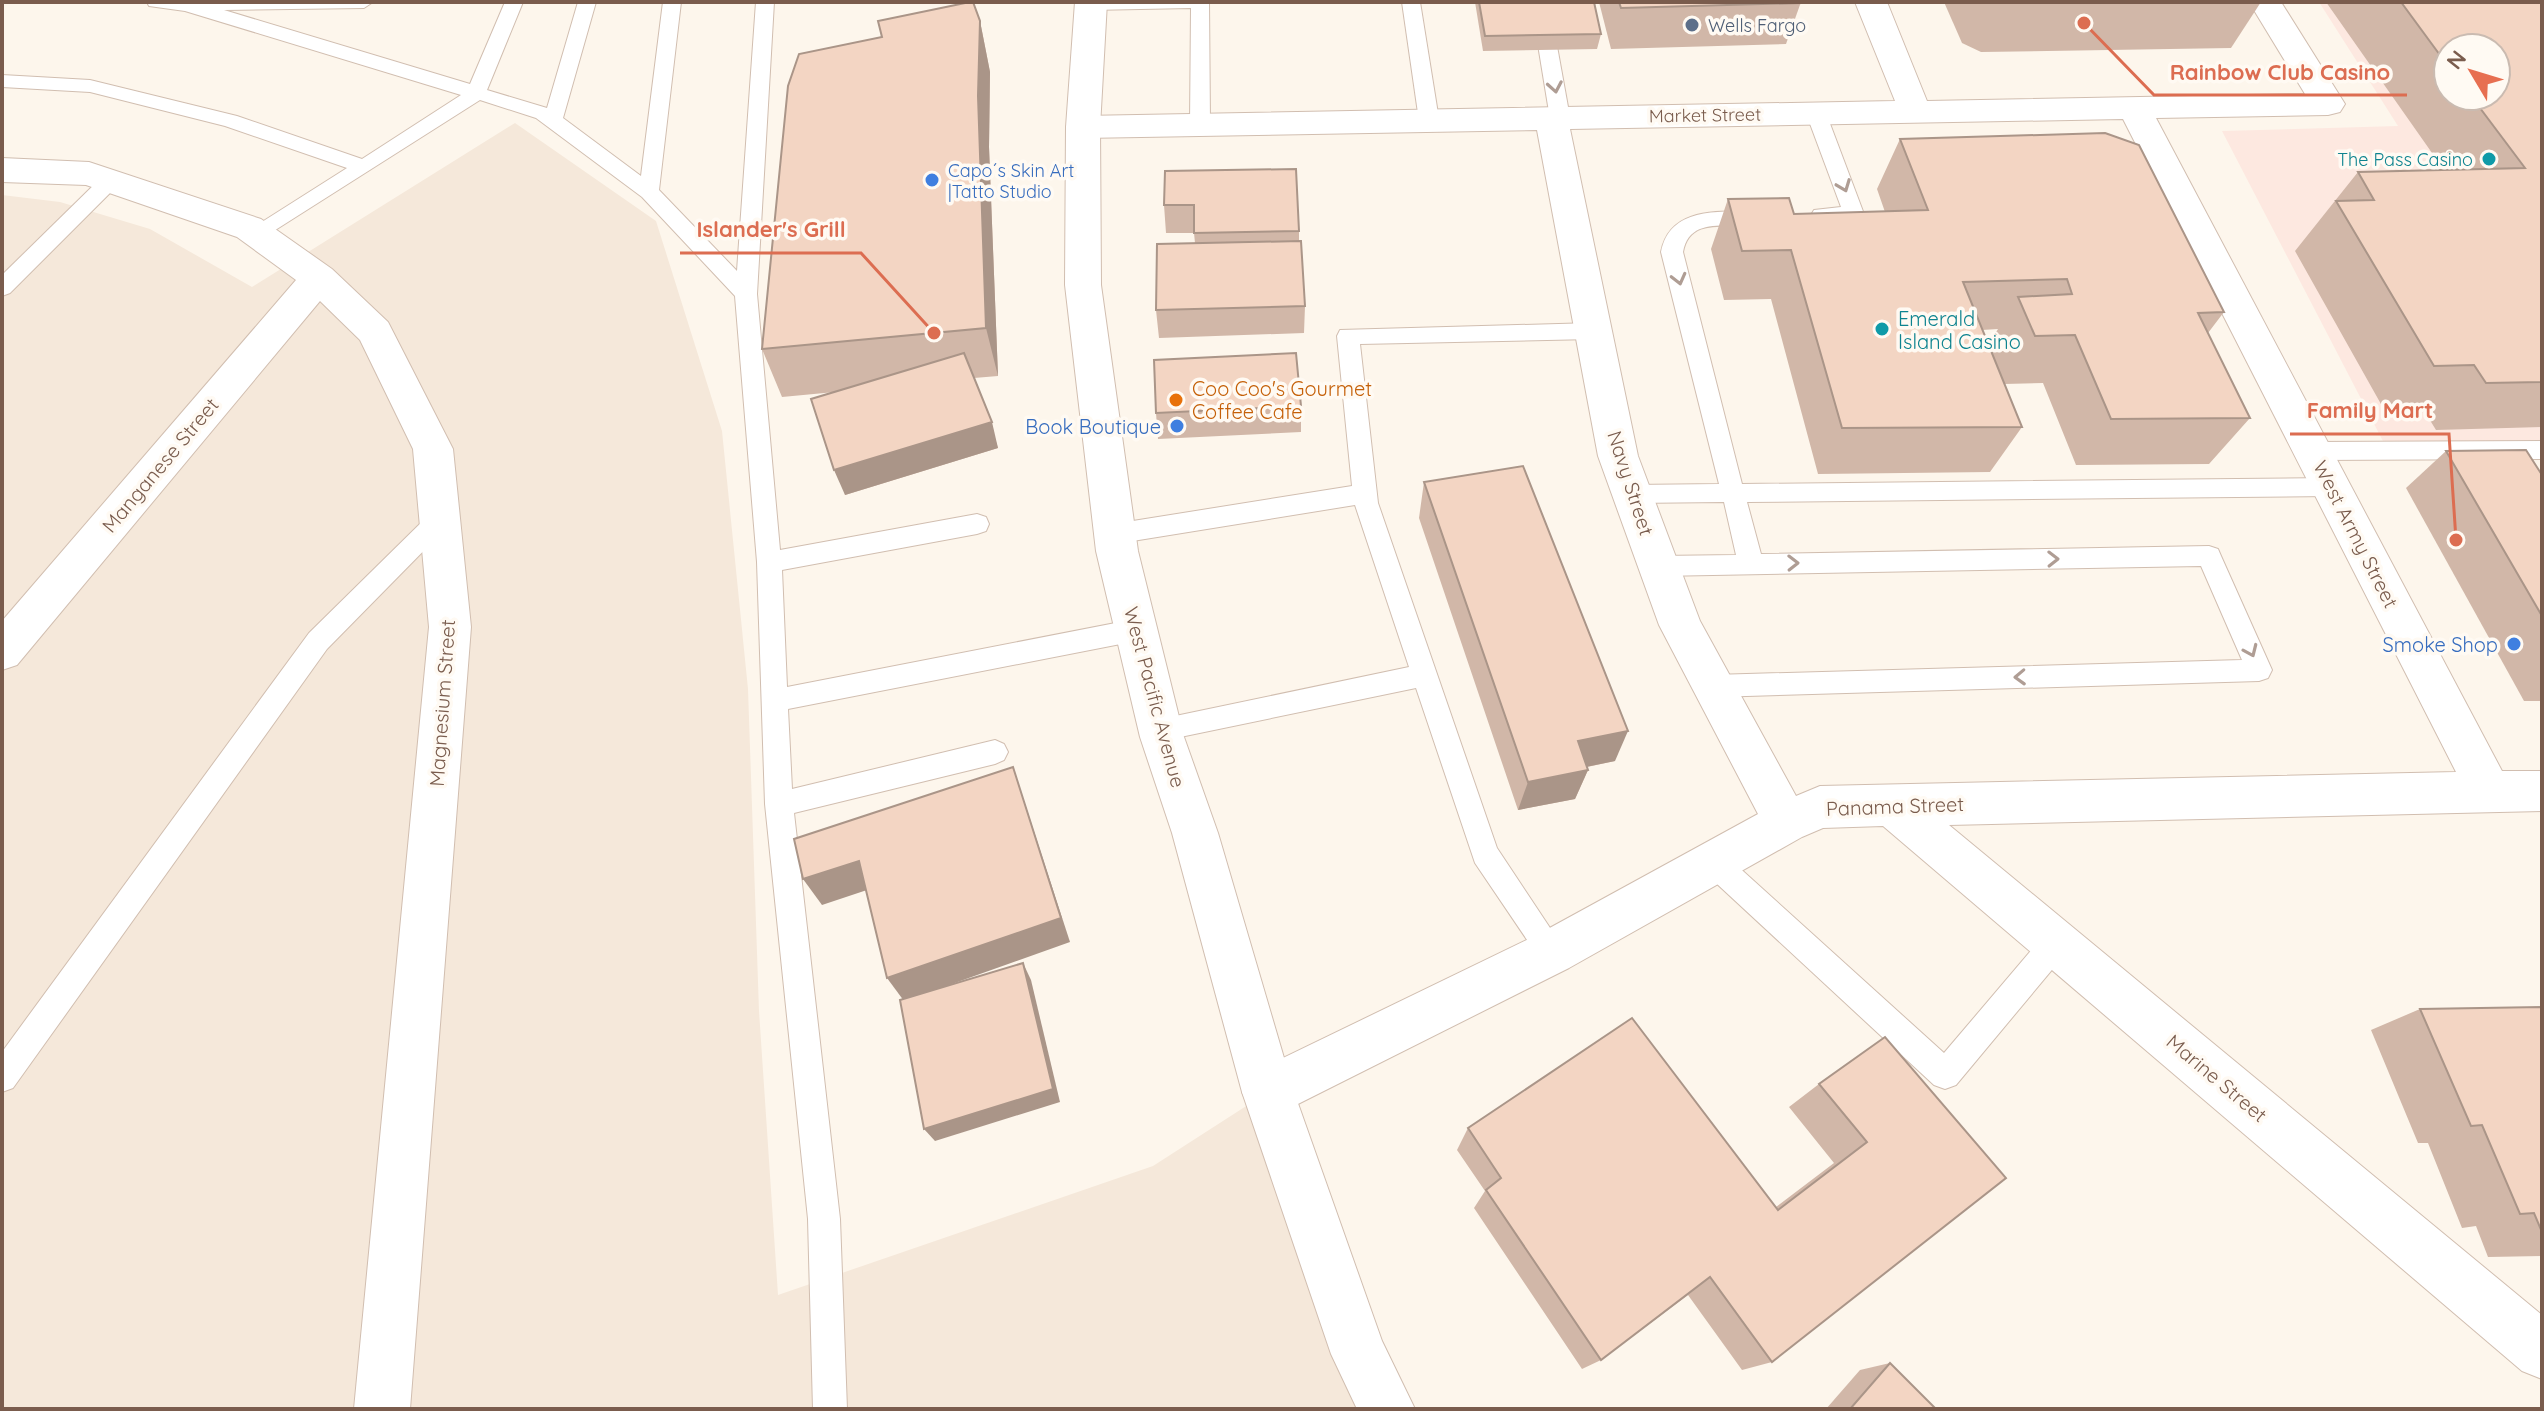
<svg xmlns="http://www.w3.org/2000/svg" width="2544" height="1411" font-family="Quicksand,sans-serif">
<rect width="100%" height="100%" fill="#fdf6ec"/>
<path fill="#f5e8da" d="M 515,123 L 656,221 L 722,431 L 748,689 L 759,1011 L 778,1295 L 1153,1166 L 1268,1092 L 1387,1409 L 2,1409 L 2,195 L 60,202 L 150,229 L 252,287 Z"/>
<path fill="#fde8e0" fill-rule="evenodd" d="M 2319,2 L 2542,2 L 2542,442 L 2385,445 L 2222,131 L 2398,126 ZM 2448,48 L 2496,48 L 2496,96 L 2448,96 Z"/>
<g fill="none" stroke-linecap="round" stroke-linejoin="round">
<defs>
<g id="service">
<path d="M 147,2 L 373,2 L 364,8 L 224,10 L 470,84 L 505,2 L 523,2 L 487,90 L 547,108 L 578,2 L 596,2 L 563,118 L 641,176 L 663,2 L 681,2 L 659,190 L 737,271 L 756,2 L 774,2 L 757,294 L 780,550 L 977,514 L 986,517 L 989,524 L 986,531 L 977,534 L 782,570 L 787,687 L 1136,619 L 1145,623 L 1149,630 L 1145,637 L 1136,641 L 788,709 L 792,789 L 995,740 L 1004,744 L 1008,752 L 1004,760 L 995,764 L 794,813 L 840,1219 L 847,1409 L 813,1409 L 808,1219 L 765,804 L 757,562 L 735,296 L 642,197 L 536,118 L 480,100 L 258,241 L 251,239 L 248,234 L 251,229 L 347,168 L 225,126 L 90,92 L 2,87 L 2,75 L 90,80 L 237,116 L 362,159 L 461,95 L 185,11 L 149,6 Z"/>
<path d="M 1082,2 L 1209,2 L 1210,124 L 1207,129 L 1200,130 L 1190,124 L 1191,8 L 1090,10 L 1083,8 Z"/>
<path d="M 1402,2 L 1420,2 L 1439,120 L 1429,126 L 1419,120 Z"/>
<path d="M 1531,2 L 1549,2 L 1570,118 L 1560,124 L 1550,118 Z"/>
<path d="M 1816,107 L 1826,113 L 1864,214 L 1861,219 L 1814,220 L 1811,215 L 1814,210 L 1841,207 L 1806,113 Z"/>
<path d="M 110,174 L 120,181 L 117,186 L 10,293 L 2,296 L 2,275 L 103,176 Z"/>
<path d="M 1754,211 L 1761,213 L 1764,218 L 1761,223 C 1733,231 1690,213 1683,252 L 1742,484 L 2331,478 L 2339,480 L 2343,487 L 2339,494 L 2331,496 L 1747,502 L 1761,554 L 2209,546 L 2218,549 L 2221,556 L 2272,670 L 2268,678 L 2259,681 L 1713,697 L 1704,694 L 1700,686 L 1704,678 L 1713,675 L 2242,660 L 2201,566 L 1659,576 L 1650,573 L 1647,566 L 1650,559 L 1659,556 L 1736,555 L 1724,502 L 1632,503 L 1624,501 L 1620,494 L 1624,487 L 1632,485 L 1719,484 L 1661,252 C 1670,207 1717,212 1754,211 Z"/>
<path d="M 1593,323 L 1601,325 L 1604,331 L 1601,337 L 1593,339 L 1360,344 L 1378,503 L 1497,848 L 1566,952 L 1562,962 L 1552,966 L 1542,962 L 1475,863 L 1416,688 L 1161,741 L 1152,738 L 1148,730 L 1152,722 L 1161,719 L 1409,667 L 1355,505 L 1114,544 L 1105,541 L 1102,534 L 1105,527 L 1114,524 L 1352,486 L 1337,336 L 1340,330 Z"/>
<path d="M 2542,441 L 2542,459 L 2313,460 L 2305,457 L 2301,451 L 2305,445 L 2313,442 Z"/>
<path d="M 440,509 L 448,512 L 452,519 L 448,526 L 327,649 L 13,1088 L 2,1092 L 2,1052 L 309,633 L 432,512 Z"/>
<path d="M 1713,849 L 1723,853 L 1944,1053 L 2046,933 L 2056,929 L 2066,933 L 2070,943 L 2066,953 L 1956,1085 L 1945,1089 L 1934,1085 L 1703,871 L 1699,862 L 1703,853 Z"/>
</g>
<g id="minor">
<path d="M 1855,2 L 1887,2 L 1927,101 L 2305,94 L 2249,2 L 2281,2 L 2345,104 L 2340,112 L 2328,115 L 2156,118 L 2502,771 L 2542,771 L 2542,811 L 1949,825 L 2542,1315 L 2542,1379 L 2522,1371 L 1883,826 L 1823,828 L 1802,837 L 1569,968 L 1286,1110 L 1268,1118 L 1250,1110 L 1242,1092 L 1250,1074 L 1535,936 L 1758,814 L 1659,625 L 1598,456 L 1537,130 L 1083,138 L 1071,135 L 1066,127 L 1071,119 L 1083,116 L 1895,101 ZM 2123,119 L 2456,772 L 1820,786 L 1796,796 L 1700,621 L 1638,456 L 1570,129 Z"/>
<path d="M 2,158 L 89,162 L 261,219 L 332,269 L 388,322 L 453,449 L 471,627 L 410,1409 L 354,1409 L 429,627 L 413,449 L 360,340 L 320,301 L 17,665 L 2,670 L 2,621 L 296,280 L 237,237 L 86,185 L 2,182 Z"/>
</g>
<path id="tertiary" d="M 1075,2 L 1107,2 L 1100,127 L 1101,285 L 1138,551 L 1184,737 L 1218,833 L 1294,1092 L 1382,1341 L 1415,1409 L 1357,1409 L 1331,1354 L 1242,1092 L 1172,833 L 1140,737 L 1096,551 L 1065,285 L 1066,127 Z"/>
</defs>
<use href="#service" stroke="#d1beb0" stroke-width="2"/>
<use href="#minor" stroke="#d1beb0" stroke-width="2"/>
<use href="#tertiary" stroke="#d1beb0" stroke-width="2"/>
<use href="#service" fill="#fff" fill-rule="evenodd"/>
<use href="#minor" fill="#fff" fill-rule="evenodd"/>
<use href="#tertiary" fill="#fff" fill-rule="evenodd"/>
</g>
<g fill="#d1b7a8" fill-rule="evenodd">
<path d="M 1475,2 L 1594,2 L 1601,34 L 1597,49 L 1483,51 Z"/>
<path d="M 1599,2 L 1801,2 L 1786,44 L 1611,49 Z"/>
<path d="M 1944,2 L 2261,2 L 2231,48 L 1981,52 L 1962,43 Z"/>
<path d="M 2326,2 L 2542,2 L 2542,427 L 2436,430 L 2425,412 L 2386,413 L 2295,251 L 2358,172 L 2444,170 ZM 2448,48 L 2496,96 L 2448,96 Z"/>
<path d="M 980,21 L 990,72 L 989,147 L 998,376 L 974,378 L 998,448 L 845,495 L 835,392 L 782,397 L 762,349 Z"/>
<path d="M 1900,139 L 2224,312 L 2208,333 L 2250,418 L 2209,464 L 2076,465 L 2043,383 L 2004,384 L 2022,427 L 1990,472 L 1818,474 L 1771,299 L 1724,300 L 1711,249 L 1728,199 L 1794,214 L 1885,212 L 1877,189 ZM 1998,329 L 1988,345 L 1982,330 Z"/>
<path d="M 1165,171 L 1299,231 L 1299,241 L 1305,306 L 1304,333 L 1159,338 L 1156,310 L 1195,243 L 1194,233 L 1166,233 L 1164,205 Z"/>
<path d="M 1301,406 L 1301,432 L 1158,439 L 1156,413 Z"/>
<path d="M 2446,451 L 2542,475 L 2542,701 L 2524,701 L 2406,488 Z"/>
<path d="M 1424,482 L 1615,761 L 1587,767 L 1588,770 L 1575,799 L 1518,810 L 1419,518 Z"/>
<path d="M 2542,1007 L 2542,1256 L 2488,1257 L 2476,1226 L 2462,1228 L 2428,1143 L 2418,1143 L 2371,1030 L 2420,1009 Z"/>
<path d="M 1819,1084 L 2006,1178 L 1772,1362 L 1742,1370 L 1688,1295 L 1601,1360 L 1582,1369 L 1474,1208 L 1485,1191 L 1457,1150 L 1468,1128 L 1776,1207 L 1834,1163 L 1789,1107 Z"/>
<path d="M 1890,1363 L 1936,1409 L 1826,1409 L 1860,1370 Z"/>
</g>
<g fill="#aa9588">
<path d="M 980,21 L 990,72 L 989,147 L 998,376 L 986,328 L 978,96 Z"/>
<path d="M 992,422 L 998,448 L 845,495 L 834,470 Z"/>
<path d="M 1628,731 L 1615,761 L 1566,771 L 1578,741 Z"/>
<path d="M 1013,767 L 1070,942 L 904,1001 L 887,978 Z"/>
<path d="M 1588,770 L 1575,799 L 1518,810 L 1528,782 Z"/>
<path d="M 859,861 L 876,887 L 822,905 L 803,879 Z"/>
<path d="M 1023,963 L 1031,980 L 1060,1102 L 935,1141 L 924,1129 Z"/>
</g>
<g fill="#f3d5c3" stroke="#aa9588" stroke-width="2">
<path d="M 970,2 L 973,2 L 980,21 L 978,96 L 986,328 L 762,349 L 788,86 L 799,54 L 882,37 L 878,21 Z"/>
<path d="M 1479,2 L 1594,2 L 1601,34 L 1485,36 Z"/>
<path d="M 1619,2 L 1801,2 L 1801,3 L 1621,8 Z"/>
<path d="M 2401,2 L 2542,2 L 2542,382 L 2486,383 L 2474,365 L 2434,366 L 2336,201 L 2374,200 L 2358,172 L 2525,168 L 2471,96 L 2496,96 L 2496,48 L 2448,48 L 2448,66 Z"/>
<path d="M 2105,133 L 2139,145 L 2224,312 L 2198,313 L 2250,418 L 2111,419 L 2075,335 L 2035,336 L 2018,297 L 2072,294 L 2067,279 L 1963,282 L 2022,427 L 1842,428 L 1791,250 L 1742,251 L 1728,199 L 1789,198 L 1794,214 L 1928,210 L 1900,139 Z"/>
<path d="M 1296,169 L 1299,231 L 1194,233 L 1194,205 L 1164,205 L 1165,171 Z"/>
<path d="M 1301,241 L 1305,306 L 1156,310 L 1157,244 Z"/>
<path d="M 964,353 L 992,422 L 834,470 L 811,399 Z"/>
<path d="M 1296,353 L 1301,406 L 1156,413 L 1154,360 Z"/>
<path d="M 2526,450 L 2542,475 L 2542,616 L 2446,451 Z"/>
<path d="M 1523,466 L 1628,731 L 1578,741 L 1588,770 L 1528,782 L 1424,482 Z"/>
<path d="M 1013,767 L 1061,918 L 887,978 L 859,861 L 803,879 L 794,839 Z"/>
<path d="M 1023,963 L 1053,1089 L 924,1129 L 900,1000 Z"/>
<path d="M 2542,1007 L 2542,1232 L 2534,1213 L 2520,1214 L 2482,1125 L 2471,1126 L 2420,1009 Z"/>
<path d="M 1632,1018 L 1778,1210 L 1867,1142 L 1819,1084 L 1885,1037 L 2006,1178 L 1772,1362 L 1710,1277 L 1601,1360 L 1486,1190 L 1501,1178 L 1468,1128 Z"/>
<path d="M 1890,1363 L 1936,1409 L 1850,1409 Z"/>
</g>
<defs><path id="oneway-chevron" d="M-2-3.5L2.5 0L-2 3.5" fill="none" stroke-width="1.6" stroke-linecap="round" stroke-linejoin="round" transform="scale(2)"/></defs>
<g stroke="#af9d94">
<use href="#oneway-chevron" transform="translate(1555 87) rotate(80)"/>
<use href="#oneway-chevron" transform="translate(1844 186) rotate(69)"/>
<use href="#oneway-chevron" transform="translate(1679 279) rotate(76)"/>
<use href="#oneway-chevron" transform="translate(2053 559) rotate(-1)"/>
<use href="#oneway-chevron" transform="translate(1793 563) rotate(-1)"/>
<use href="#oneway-chevron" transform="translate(2251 651) rotate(66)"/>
<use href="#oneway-chevron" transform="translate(2020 677) rotate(178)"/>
</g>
<circle fill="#5c6f8a" stroke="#fffaf3" stroke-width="3" cx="1692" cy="25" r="8"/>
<g fill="#0f9aa8" stroke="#fffaf3" stroke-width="3">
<circle cx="2489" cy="159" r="8"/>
<circle cx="1882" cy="329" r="8"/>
</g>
<g fill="#3f7fe0" stroke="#fffaf3" stroke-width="3">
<circle cx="932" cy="180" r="8"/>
<circle cx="1177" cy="426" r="8"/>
<circle cx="2514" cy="644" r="8"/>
</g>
<circle fill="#e8710a" stroke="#fffaf3" stroke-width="3" cx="1176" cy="400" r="8"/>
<g text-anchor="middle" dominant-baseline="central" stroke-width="7" stroke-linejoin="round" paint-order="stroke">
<g font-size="18" fill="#4e5e75" stroke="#fffaf3" text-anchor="start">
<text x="1708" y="25">Wells Fargo</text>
</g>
<g font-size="18" fill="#7a5c4d" stroke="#fffaf3">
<text transform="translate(1705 115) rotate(-1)">Market Street</text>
</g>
<g font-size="18" fill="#0d838f" stroke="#fffaf3" text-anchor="end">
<text x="2473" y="159">The Pass Casino</text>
</g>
<g font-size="18" fill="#366cbe" stroke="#fffaf3" text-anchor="start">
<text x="948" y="170">Capo´s Skin Art<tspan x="948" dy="21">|Tatto Studio</tspan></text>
</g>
<g font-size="20" fill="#0d838f" stroke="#fffaf3" text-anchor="start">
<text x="1898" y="318">Emerald<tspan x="1898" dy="23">Island Casino</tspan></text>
</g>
<g font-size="20" fill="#c56008" stroke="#fffaf3" text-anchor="start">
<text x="1192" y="388">Coo Coo's Gourmet<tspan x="1192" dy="23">Coffee Cafe</tspan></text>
</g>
<g font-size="20" fill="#366cbe" stroke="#fffaf3" text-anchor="end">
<text x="1161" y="426">Book Boutique</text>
<text x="2498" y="644">Smoke Shop</text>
</g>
<g font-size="20" fill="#7a5c4d" stroke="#fffaf3">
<text transform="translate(160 465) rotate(-50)">Manganese Street</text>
<text transform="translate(1631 483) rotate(72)">Navy Street</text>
<text transform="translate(2356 534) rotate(63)">West Army Street</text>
<text transform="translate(1155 697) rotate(75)">West Pacific Avenue</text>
<text transform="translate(442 703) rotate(-86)">Magnesium Street</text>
<text transform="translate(1895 806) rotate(-2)">Panama Street</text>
<text transform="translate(2217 1078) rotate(40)">Marine Street</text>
</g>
</g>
<path fill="none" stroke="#dc6d51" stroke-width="3" d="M2084 23L2154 95H2407M934 333L861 253H680M2456 540L2449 434H2290"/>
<g fill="#dc6d51" stroke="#fffaf3" stroke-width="3">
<circle cx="2084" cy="23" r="8"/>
<circle cx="934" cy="333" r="8"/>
<circle cx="2456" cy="540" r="8"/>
</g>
<g font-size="22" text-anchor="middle" font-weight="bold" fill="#dc6d51" stroke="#fffaf3" stroke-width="7" stroke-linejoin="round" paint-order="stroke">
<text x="2280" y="80">Rainbow Club Casino</text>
<text x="771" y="237">Islander's Grill</text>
<text x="2370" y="418">Family Mart</text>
</g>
<rect width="2544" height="1411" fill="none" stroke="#7a5c4d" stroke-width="8"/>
<g transform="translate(2472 72) rotate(308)"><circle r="38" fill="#fffaf3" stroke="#cabbb1" stroke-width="2"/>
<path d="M0-6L14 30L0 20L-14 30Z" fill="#e76f51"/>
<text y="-12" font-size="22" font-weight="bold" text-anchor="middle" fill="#7a5c4d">N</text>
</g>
</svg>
